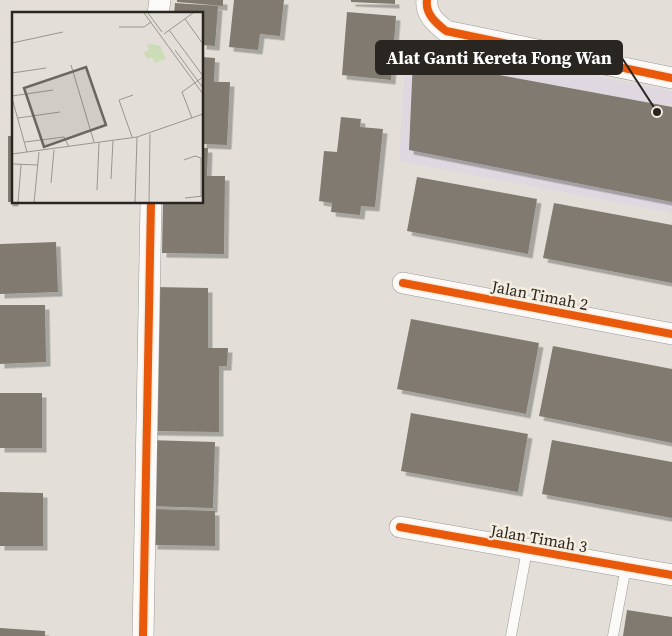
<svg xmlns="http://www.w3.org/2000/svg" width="672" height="636" font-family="'Source Serif 4',serif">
<defs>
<filter id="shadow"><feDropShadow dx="4.5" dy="4.5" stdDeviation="0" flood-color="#0004"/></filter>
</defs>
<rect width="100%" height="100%" fill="#e3dfd8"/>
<path fill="#dfd8e1" d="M 406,39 L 672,91 L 672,213 L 399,161 Z"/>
<g fill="#807a70" filter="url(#shadow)">
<path d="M 177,0 L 223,0 L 223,6 L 177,2 Z"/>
<path d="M 234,0 L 284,0 L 280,36 L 260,34 L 258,50 L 229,47 Z"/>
<path d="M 351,0 L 395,0 L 395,4 L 351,2 Z"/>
<path d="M 175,3 L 218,6 L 215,46 L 202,45 L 202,14 L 174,14 Z"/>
<path d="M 347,12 L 396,16 L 391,80 L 342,75 Z"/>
<path d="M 202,57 L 215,58 L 214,82 L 230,82 L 227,145 L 202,144 Z"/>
<path d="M 413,59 L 672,107 L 672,202 L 409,150 Z"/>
<path d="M 341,117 L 361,119 L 360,127 L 383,129 L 375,207 L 361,206 L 360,215 L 331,212 L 332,203 L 319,201 L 324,151 L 337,152 Z"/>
<rect x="8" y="136" width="6" height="66"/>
<path d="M 202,148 L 208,148 L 207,176 L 225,176 L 224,254 L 162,253 L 163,202 L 202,202 Z"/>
<path d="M 417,177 L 537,199 L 528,254 L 407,231 Z"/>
<path d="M 554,203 L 672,225 L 672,283 L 543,258 Z"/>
<path d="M 56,242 L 58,292 L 0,294 L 0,244 Z"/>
<path d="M 154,287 L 208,288 L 208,348 L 228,348 L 227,366 L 219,366 L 219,432 L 152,431 Z"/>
<path d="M 0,305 L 45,305 L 46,362 L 0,364 Z"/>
<path d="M 411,319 L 539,343 L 526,414 L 397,389 Z"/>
<path d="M 553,346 L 672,369 L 672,443 L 539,416 Z"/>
<rect x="0" y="393" width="42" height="55"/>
<path d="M 411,413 L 528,434 L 518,492 L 401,471 Z"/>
<path d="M 148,440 L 215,442 L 213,508 L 146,506 Z"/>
<path d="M 552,440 L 672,462 L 672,518 L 542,494 Z"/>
<path d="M 0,492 L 43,493 L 43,546 L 0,546 Z"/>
<path d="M 154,509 L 215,511 L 215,546 L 153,545 Z"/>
<path d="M 627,610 L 672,617 L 672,636 L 623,636 Z"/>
<path d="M 0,628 L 45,631 L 45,636 L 0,636 Z"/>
</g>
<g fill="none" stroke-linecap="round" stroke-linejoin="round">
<defs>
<g id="service">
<path d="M 511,636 L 527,550"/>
<path d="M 613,636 L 626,567"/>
</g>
<g id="minor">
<path d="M 427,0 C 425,14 436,23 446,31 L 672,78"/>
<path d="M 158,14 L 160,0"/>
<path d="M 403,283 L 672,334"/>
<path d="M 400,527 L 672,575"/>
<path d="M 143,636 L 151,202"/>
</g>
</defs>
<use href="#service" stroke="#9a9893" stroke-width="11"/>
<use href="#minor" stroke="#9a9893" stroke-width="22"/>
<use href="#service" stroke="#fbfaf9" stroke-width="10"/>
<use href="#minor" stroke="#fbfaf9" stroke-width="21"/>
<defs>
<g id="cycleway">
<path d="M 427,0 C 425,14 436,23 446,31 L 672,78"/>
<path d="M 403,283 L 672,334"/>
<path d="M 400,527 L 672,575"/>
<path d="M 143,636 L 151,202"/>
</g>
</defs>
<use href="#cycleway" stroke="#f5ede0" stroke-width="11"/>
<use href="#cycleway" stroke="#e8590c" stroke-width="8"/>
</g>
<g text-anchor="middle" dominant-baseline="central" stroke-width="5" stroke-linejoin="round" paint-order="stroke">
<g font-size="16" fill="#292621" stroke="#f5ede0">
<text transform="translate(540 295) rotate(11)">Jalan Timah 2</text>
<text transform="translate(539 538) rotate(10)">Jalan Timah 3</text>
</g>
</g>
<g transform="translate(12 12)">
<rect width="191" height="191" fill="#e3dfd8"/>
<path d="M 140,32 L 148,34 L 154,47 L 143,51 L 140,45 L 135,47 L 132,41 L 137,37 L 134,33 Z" fill="#cbdcb7"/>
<path fill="none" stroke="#99958f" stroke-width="1" d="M 132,1 L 191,82M 136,1 L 150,20M 173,7 L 191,32M 107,15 L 132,15 L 139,10M 157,18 L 191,64M 152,22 L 181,1M 0,31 L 51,20M 163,38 L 191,76M 59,53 L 82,130M 0,61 L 34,56M 0,84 L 41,78M 0,86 L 15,140M 6,106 L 48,100M 180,106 L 170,80 L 191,65M 120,125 L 107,88 L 121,83M 13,130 L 52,125 L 57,135M 0,142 L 125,125 L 191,102M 172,148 L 183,144 L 189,146 L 189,184M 0,152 L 26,153M 99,167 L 101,129M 39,171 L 42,138M 85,178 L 87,131M 173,186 L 191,184M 6,191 L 9,153M 22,191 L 27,140M 123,191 L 125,125M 137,191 L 138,122"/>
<path fill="#6a6761" fill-opacity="0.15" stroke="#6a6761" stroke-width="2.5" d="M 74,55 L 94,113 L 32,135 L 12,76 Z"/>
<rect width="191" height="191" fill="none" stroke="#292621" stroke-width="2.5"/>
</g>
<path fill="none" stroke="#292621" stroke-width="2" d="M657 112L622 58"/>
<circle fill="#292621" stroke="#f5ede0" stroke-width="2" cx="657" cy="112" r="5"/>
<rect fill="#292621" stroke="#292621" stroke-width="2" x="376" y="41" width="246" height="33" rx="5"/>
<g font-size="18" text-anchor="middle" font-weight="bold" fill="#fff">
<text x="499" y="64">Alat Ganti Kereta Fong Wan</text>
</g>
</svg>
